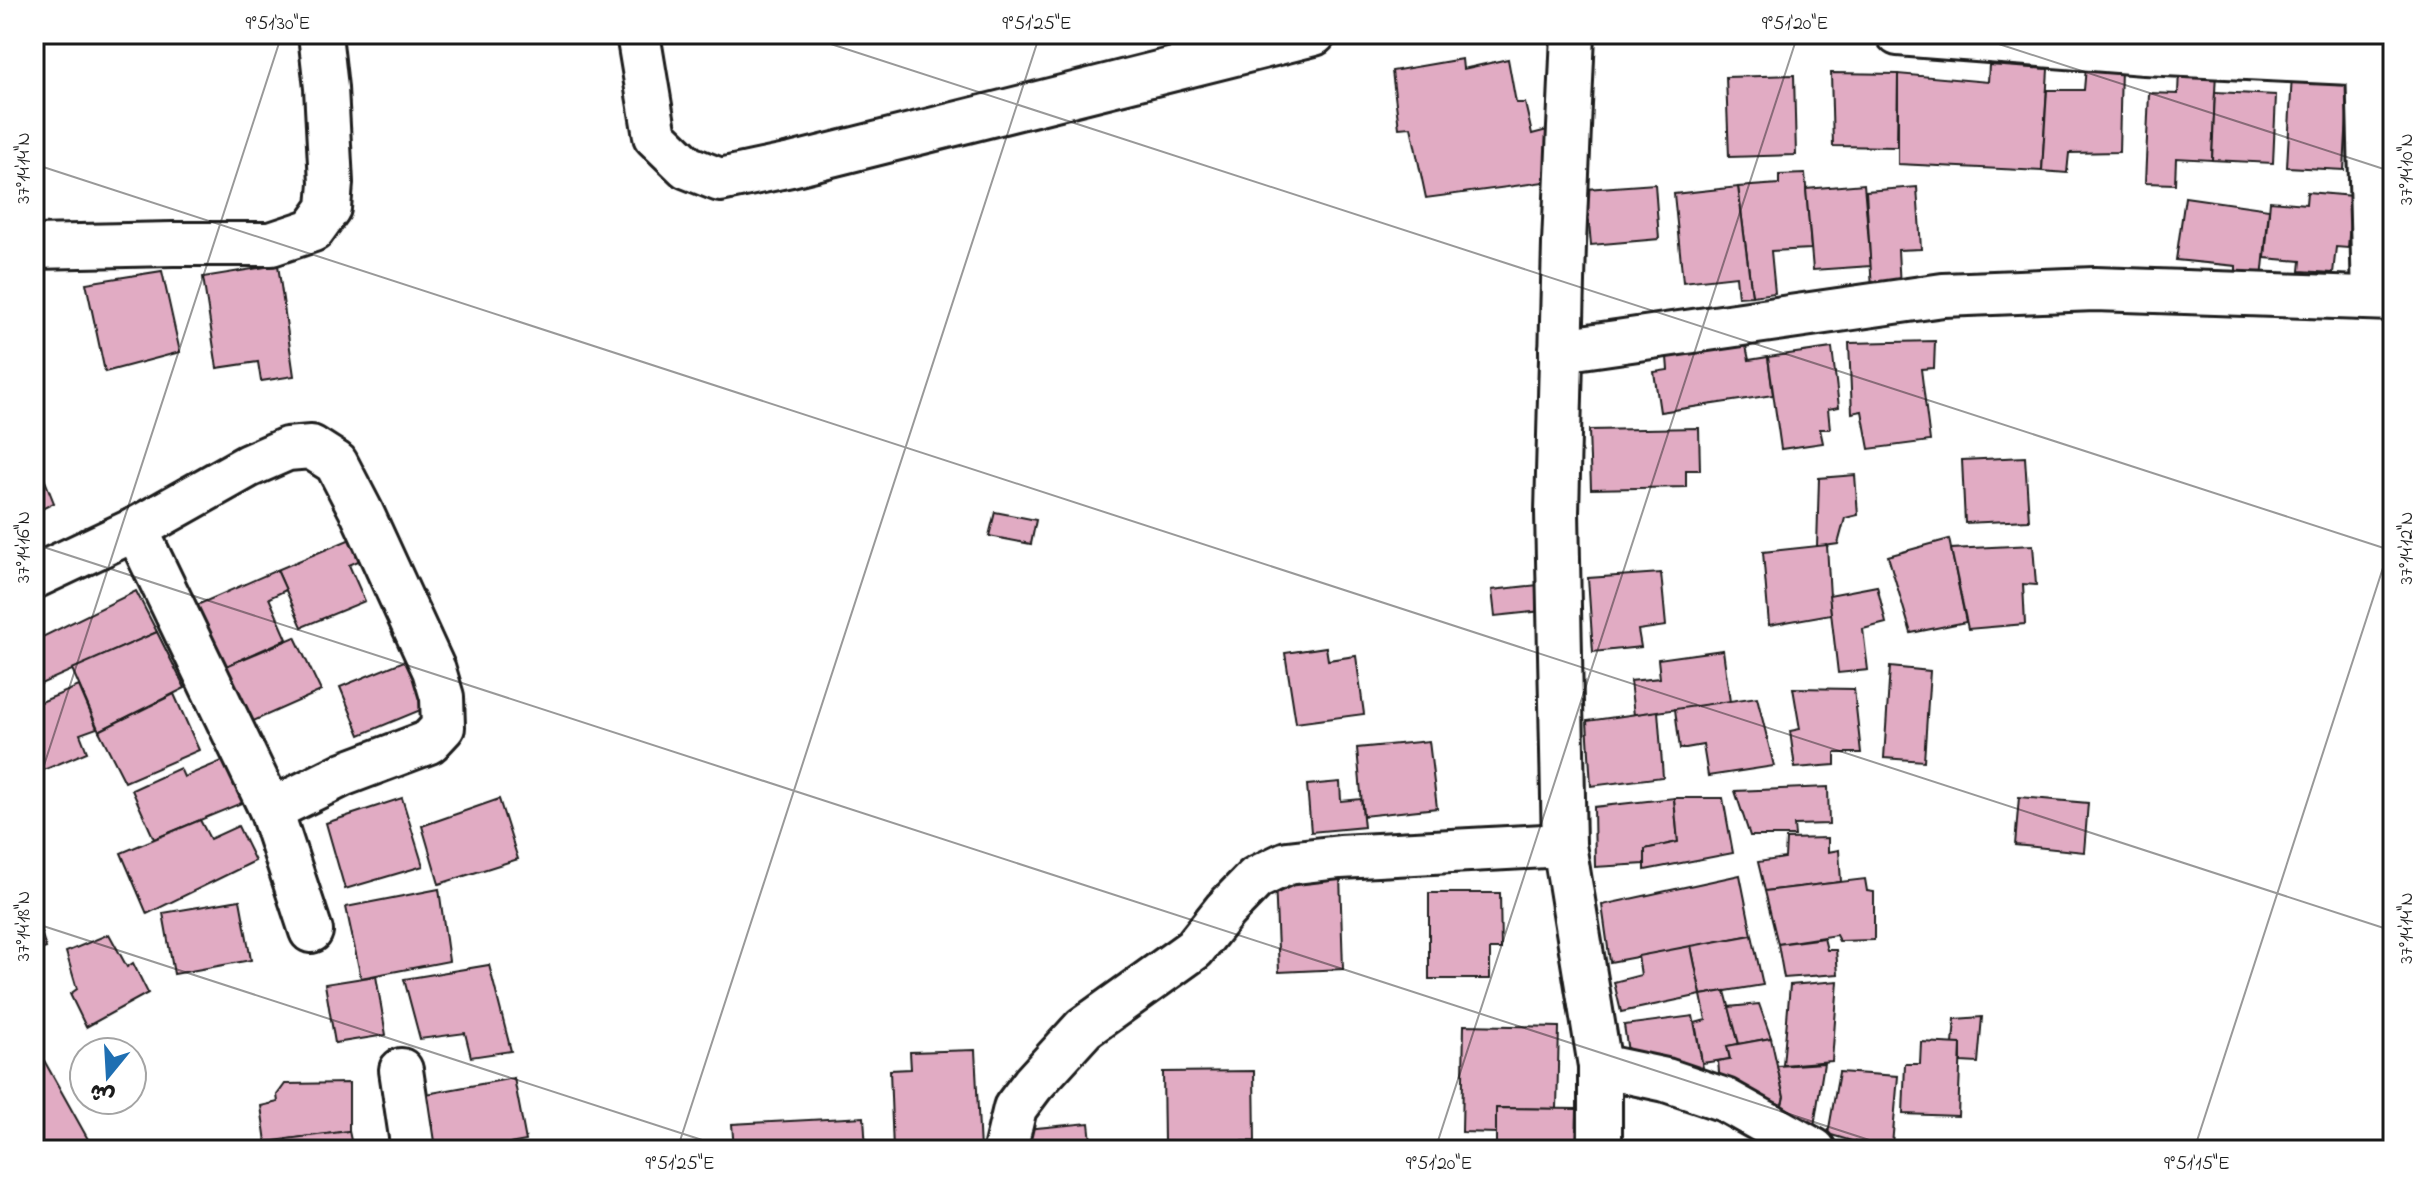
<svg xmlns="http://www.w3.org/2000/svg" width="2427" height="1184" font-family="'Indie Flower','Playpen Sans Arabic',sans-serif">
<rect width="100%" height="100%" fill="#fff"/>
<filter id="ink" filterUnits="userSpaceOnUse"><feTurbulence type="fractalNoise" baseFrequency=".0125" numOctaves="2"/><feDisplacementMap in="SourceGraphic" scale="16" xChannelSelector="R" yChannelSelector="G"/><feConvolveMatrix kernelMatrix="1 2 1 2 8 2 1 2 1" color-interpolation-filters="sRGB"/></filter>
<g filter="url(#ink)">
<g fill="#e1abc3" stroke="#1c1c1c" stroke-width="2">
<path d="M 1462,59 L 1463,69 L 1508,59 L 1516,103 L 1525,103 L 1532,134 L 1551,129 L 1551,181 L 1426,198 L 1411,127 L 1399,128 L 1392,71 Z"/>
<path d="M 1989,65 L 2048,69 L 2042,171 L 1898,164 L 1898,74 L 1988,82 Z"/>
<path d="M 2086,67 L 2121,67 L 2119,152 L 2069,153 L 2067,173 L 2042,171 L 2047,90 L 2084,90 Z"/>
<path d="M 2179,69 L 2216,71 L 2212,160 L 2176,158 L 2175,184 L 2145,183 L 2149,93 L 2178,94 Z"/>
<path d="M 1831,73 L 1898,74 L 1897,147 L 1833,146 Z"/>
<path d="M 2292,74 L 2349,77 L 2344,170 L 2287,167 Z"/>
<path d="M 1794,75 L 1796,155 L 1729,157 L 1726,77 Z"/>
<path d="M 2215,92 L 2276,95 L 2273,163 L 2212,160 Z"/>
<path d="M 1805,174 L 1811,249 L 1771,251 L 1775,293 L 1752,296 L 1738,187 L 1779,184 L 1779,175 Z"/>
<path d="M 1655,184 L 1659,239 L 1591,245 L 1586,189 Z"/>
<path d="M 1864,184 L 1871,266 L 1813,270 L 1806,189 Z"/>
<path d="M 1738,187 L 1752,296 L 1738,297 L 1736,276 L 1683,282 L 1674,194 Z"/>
<path d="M 1917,187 L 1921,249 L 1898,250 L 1900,288 L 1872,289 L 1866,191 Z"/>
<path d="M 2307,192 L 2352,196 L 2348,248 L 2336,247 L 2333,273 L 2300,271 L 2301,261 L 2265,258 L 2270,201 L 2306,204 Z"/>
<path d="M 2185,197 L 2269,209 L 2262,279 L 2236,278 L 2236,266 L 2176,260 Z"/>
<path d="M 278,265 L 294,376 L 261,381 L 258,362 L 217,368 L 203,277 Z"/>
<path d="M 162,271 L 180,352 L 105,372 L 86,283 Z"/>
<path d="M 1935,341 L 1934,368 L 1921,369 L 1930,441 L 1869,449 L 1862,411 L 1852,413 L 1849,343 Z"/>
<path d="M 1746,346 L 1749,360 L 1768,357 L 1773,395 L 1660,412 L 1654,372 L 1668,370 L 1667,357 Z"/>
<path d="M 1832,348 L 1839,407 L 1828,409 L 1830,429 L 1820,429 L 1823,443 L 1781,449 L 1768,357 Z"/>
<path d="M 2393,370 L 2393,417 L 2385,415 Z"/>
<path d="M 1699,428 L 1700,470 L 1686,470 L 1686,487 L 1591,489 L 1589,430 Z"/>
<path d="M 34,453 L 54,503 L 34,513 Z"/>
<path d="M 2025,457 L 2029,520 L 1965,523 L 1962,460 Z"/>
<path d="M 1855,475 L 1858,515 L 1845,518 L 1838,544 L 1817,547 L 1819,478 Z"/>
<path d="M 995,512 L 1036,520 L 1031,544 L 989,536 Z"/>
<path d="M 353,538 L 363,559 L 349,565 L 365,601 L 302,627 L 277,570 Z"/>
<path d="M 1949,539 L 1966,622 L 1911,633 L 1888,556 Z"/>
<path d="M 1827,545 L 1831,614 L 1769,625 L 1763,552 Z"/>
<path d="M 2033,545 L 2036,585 L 2023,584 L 2025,624 L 1968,629 L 1951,549 Z"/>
<path d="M 277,570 L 286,590 L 269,598 L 287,639 L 224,667 L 197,605 Z"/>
<path d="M 1661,573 L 1666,626 L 1638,630 L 1641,647 L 1593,652 L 1588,578 Z"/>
<path d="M 1538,585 L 1542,611 L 1495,616 L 1492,590 Z"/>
<path d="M 1877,586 L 1886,623 L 1863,629 L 1868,670 L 1838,673 L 1829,595 Z"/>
<path d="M 136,591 L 157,632 L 34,687 L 34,641 Z"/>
<path d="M 157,632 L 185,688 L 99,731 L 72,669 Z"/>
<path d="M 295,637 L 321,691 L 249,723 L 224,667 Z"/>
<path d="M 1326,647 L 1328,660 L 1356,656 L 1364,714 L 1296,723 L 1285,653 Z"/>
<path d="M 1723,650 L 1730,702 L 1634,715 L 1630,681 L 1660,678 L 1658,659 Z"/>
<path d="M 409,659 L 419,681 L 415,684 L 423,709 L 360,735 L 340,687 Z"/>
<path d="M 1890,667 L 1930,671 L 1924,761 L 1884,758 Z"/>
<path d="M 79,686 L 97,728 L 80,734 L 87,752 L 34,774 L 34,705 Z"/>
<path d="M 1793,688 L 1854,689 L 1861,753 L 1835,753 L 1835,765 L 1795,768 L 1790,731 L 1800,729 Z"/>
<path d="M 174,694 L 199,750 L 125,782 L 99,731 Z"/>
<path d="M 1757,697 L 1774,766 L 1708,776 L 1703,745 L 1680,749 L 1675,709 Z"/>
<path d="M 1658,711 L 1663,777 L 1591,786 L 1587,721 Z"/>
<path d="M 1429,741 L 1437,808 L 1363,816 L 1357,748 Z"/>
<path d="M 229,758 L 244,802 L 154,839 L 132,790 L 180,768 L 184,777 Z"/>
<path d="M 1340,782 L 1341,801 L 1361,799 L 1364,827 L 1311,832 L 1307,785 Z"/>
<path d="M 1828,787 L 1829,824 L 1794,825 L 1795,836 L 1750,836 L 1735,791 Z"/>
<path d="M 2019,797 L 2088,803 L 2084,852 L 2015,845 Z"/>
<path d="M 402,798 L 423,866 L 345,889 L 326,823 Z"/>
<path d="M 1674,798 L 1678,842 L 1645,849 L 1645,864 L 1595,867 L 1594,807 Z"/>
<path d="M 1674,798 L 1723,798 L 1733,853 L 1645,870 L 1645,849 L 1678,842 Z"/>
<path d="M 499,799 L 518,859 L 439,884 L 422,826 Z"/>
<path d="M 200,820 L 210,839 L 238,826 L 255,861 L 147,914 L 121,853 Z"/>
<path d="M 1828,838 L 1828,852 L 1839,850 L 1841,882 L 1765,891 L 1758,862 L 1785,858 L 1786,839 Z"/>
<path d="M 1340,875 L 1343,969 L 1279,972 L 1275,881 Z"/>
<path d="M 1740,875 L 1752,935 L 1610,962 L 1602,905 Z"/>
<path d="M 1865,879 L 1867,891 L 1874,892 L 1874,940 L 1839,941 L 1836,935 L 1778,944 L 1765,891 Z"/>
<path d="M 439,889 L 449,961 L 361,978 L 346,907 Z"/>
<path d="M 1429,893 L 1500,893 L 1501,949 L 1490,949 L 1490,979 L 1429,979 Z"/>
<path d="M 240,900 L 251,960 L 174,974 L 163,913 Z"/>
<path d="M 36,915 L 46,948 L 34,952 L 34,916 Z"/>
<path d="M 109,934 L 127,967 L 133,963 L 148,993 L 86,1027 L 70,994 L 77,989 L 66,952 Z"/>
<path d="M 1752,935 L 1763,985 L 1701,995 L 1691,946 Z"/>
<path d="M 1824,938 L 1827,950 L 1836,950 L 1838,974 L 1784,978 L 1778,944 Z"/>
<path d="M 1691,946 L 1701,995 L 1621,1012 L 1614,982 L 1641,975 L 1638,956 Z"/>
<path d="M 489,965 L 511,1051 L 471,1057 L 465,1033 L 420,1039 L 404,979 Z"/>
<path d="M 376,976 L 386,1035 L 335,1043 L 325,984 Z"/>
<path d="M 1838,981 L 1832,1061 L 1783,1065 L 1790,985 Z"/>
<path d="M 1725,991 L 1739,1044 L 1727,1046 L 1730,1059 L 1702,1063 L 1695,1023 L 1706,1020 L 1701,995 Z"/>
<path d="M 1759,1004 L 1771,1038 L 1739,1044 L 1729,1007 Z"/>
<path d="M 1693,1016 L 1705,1078 L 1628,1052 L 1624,1025 Z"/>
<path d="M 1982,1017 L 1978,1063 L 1961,1062 L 1961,1044 L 1953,1044 L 1955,1019 Z"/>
<path d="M 1464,1025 L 1559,1027 L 1557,1109 L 1496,1108 L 1496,1133 L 1462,1132 Z"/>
<path d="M 1771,1038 L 1784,1097 L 1782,1105 L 1720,1083 L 1718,1061 L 1730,1059 L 1727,1046 Z"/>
<path d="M 1921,1042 L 1961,1044 L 1958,1116 L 1903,1114 L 1905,1064 L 1920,1064 Z"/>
<path d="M 975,1050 L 980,1150 L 893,1150 L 890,1070 L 911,1069 L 910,1052 Z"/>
<path d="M 41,1055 L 94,1150 L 34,1150 L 34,1059 Z"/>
<path d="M 1824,1063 L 1814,1126 L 1782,1105 L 1784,1097 L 1777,1066 Z"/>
<path d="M 1254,1071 L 1255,1141 L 1164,1142 L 1163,1072 Z"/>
<path d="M 1839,1072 L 1898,1076 L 1892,1145 L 1855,1142 L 1828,1134 Z"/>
<path d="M 514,1078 L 526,1141 L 476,1150 L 436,1150 L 426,1094 Z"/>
<path d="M 349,1083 L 349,1131 L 266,1142 L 261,1106 L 278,1102 L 277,1095 L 285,1084 Z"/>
<path d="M 1496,1108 L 1577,1109 L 1576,1150 L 1496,1150 Z"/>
<path d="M 864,1117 L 866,1150 L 734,1150 L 732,1124 Z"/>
<path d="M 1089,1123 L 1092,1150 L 1027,1150 L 1026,1129 Z"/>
<path d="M 349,1131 L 353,1150 L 288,1150 L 286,1139 Z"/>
</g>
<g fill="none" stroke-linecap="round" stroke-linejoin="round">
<defs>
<g id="street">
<path d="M 638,34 L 655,136 L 687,167 L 720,180 L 791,165 L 1314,34"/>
<path d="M 1573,34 L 1564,244 L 1557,512 L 1564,845 L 1600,1066 L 1600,1150"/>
<path d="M 1898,34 L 2144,53 L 2393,65"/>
<path d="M 2369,36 L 2368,63 L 2374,298"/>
<path d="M 34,247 L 173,244 L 271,244 L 313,230 L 329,208 L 331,183 L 326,88 L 320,34"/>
<path d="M 1561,350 L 1943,295 L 2095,289 L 2393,299"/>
<path d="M 136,529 L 271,810"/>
<path d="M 34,577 L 136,529 L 248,466 L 287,449 L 311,447 L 336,463 L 362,513 L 434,670 L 442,697 L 443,727 L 429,742 L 344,774 L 271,810 L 311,931"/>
<path d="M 1600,1066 L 1666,1080 L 1725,1100 L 1814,1150"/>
<path d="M 401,1070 L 413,1150"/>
<path d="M 1005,1150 L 1015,1108 L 1033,1084 L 1084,1028 L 1194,949 L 1225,910 L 1256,878 L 1287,863 L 1340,857 L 1564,845"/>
</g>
</defs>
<use href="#street" stroke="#1c1c1c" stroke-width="48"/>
<use href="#street" stroke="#fff" stroke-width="42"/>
</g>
</g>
<path fill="none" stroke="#1c1c1c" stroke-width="2" stroke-opacity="0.45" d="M 800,34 L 2393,551M 1968,34 L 2393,172M 34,164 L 2393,931M 34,544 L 1900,1150M 34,796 L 282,34M 34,923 L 733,1150M 677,1150 L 1040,34M 1435,1150 L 1798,34M 2194,1150 L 2393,537"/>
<rect width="2427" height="1184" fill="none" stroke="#fff" stroke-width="88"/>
<g transform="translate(108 1076) rotate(198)"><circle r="38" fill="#ffffff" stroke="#a4a4a4" stroke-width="2"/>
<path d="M0-6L14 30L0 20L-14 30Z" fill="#1f6fb2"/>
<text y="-12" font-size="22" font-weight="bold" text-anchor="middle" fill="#1c1c1c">ش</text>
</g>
<rect x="44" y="44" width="2339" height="1096" fill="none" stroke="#1c1c1c" stroke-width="3"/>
<g font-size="20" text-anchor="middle" fill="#1c1c1c">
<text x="278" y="29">9°51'30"E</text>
<text x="1037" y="29">9°51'25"E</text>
<text x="1795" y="29">9°51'20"E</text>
<text transform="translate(22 168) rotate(-90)" y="7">37°14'14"N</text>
<text transform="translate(2405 169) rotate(-90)" y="7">37°14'10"N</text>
<text transform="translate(22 547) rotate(-90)" y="7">37°14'16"N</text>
<text transform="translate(2405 548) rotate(-90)" y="7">37°14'12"N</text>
<text transform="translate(22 926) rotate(-90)" y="7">37°14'18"N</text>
<text transform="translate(2405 928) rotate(-90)" y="7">37°14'14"N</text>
<text x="680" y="1169">9°51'25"E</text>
<text x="1439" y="1169">9°51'20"E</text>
<text x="2197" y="1169">9°51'15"E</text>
</g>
</svg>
